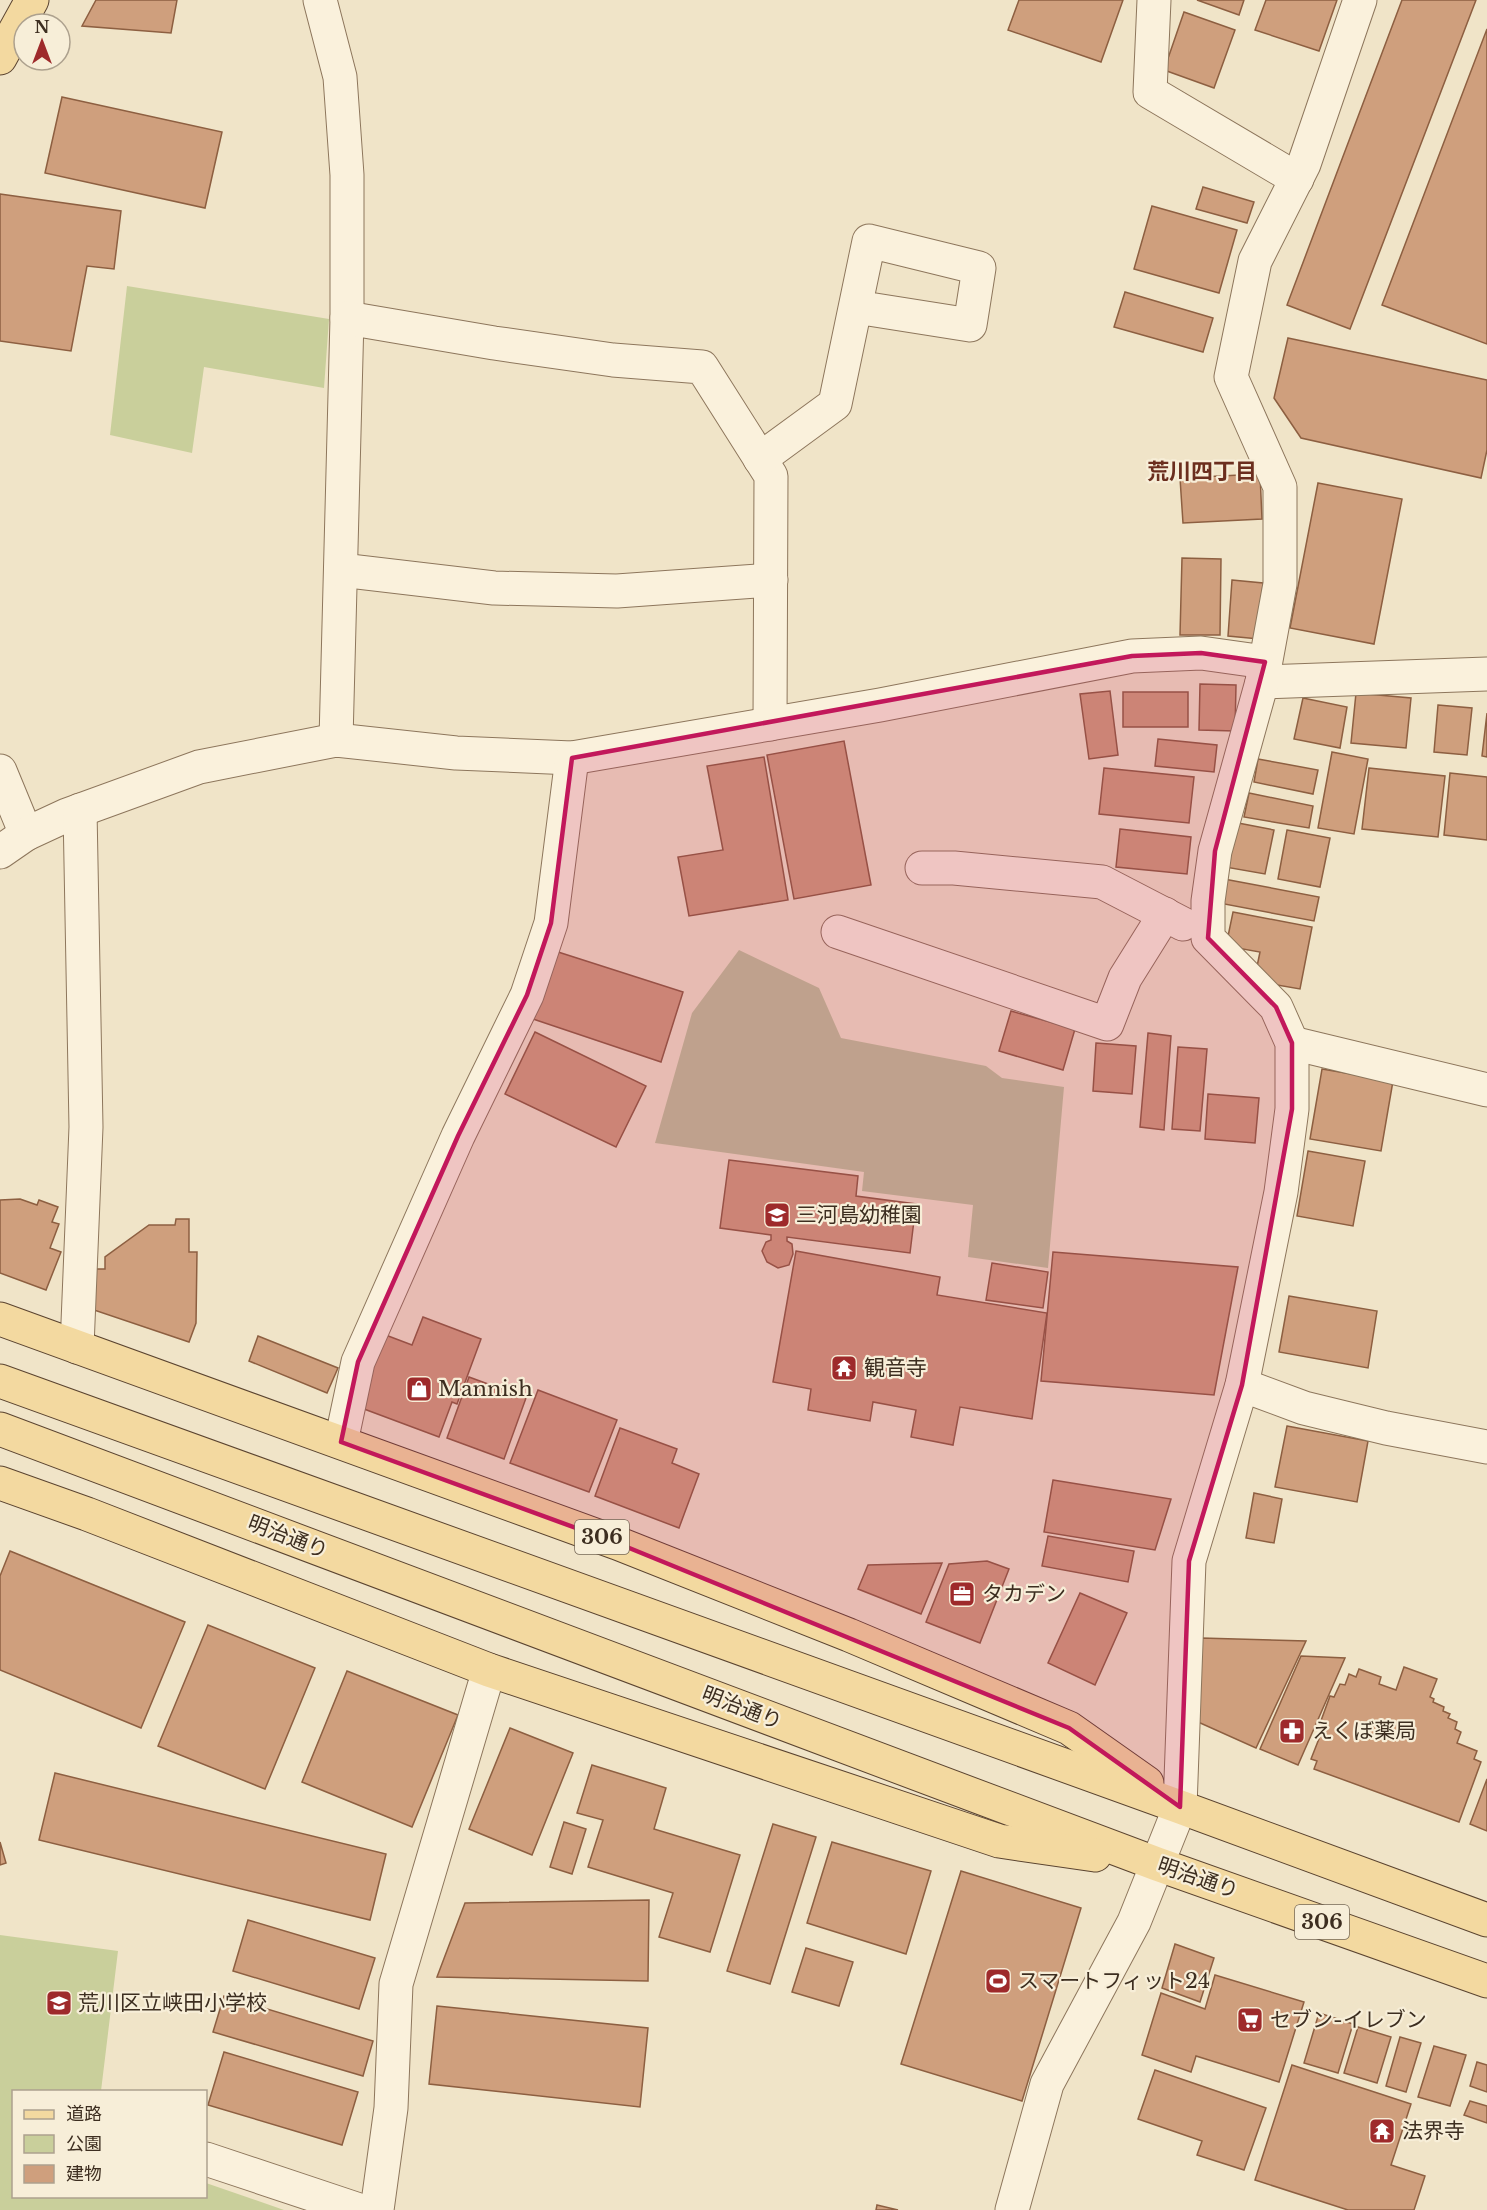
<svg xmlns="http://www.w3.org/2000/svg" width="1487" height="2210" font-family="'Libre Baskerville','Noto Sans JP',serif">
<rect width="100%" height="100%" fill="#f0e4c8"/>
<g fill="#c9cf9b">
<path d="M 127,286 L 329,319 L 324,388 L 204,367 L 192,453 L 110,435 Z"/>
<path d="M 0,1935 L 118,1951 L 101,2091 L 14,2092 L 14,2196 L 206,2196 L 206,2183 L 284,2210 L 0,2210 Z"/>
</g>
<path fill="#bfc49a" d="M 739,950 L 819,988 L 841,1038 L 986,1066 L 1002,1078 L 1064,1087 L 1048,1268 L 968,1257 L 973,1205 L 862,1191 L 864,1172 L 655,1143 L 692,1013 Z"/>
<g fill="#cf9f7d" stroke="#8d5f41" stroke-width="1.5">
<path d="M 96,0 L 177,0 L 171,33 L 82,26 Z"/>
<path d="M 1019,0 L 1123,0 L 1101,62 L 1008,30 Z"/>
<path d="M 1197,0 L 1244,0 L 1239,15 Z"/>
<path d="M 1266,0 L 1337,0 L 1319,51 L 1255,30 Z"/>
<path d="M 1402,0 L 1476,0 L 1350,329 L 1287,305 Z"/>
<path d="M 1184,12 L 1235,30 L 1214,88 L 1164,70 Z"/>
<path d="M 1487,29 L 1487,344 L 1382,305 Z"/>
<path d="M 62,97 L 222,132 L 205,208 L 45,173 Z"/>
<path d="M 1203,187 L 1254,202 L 1247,223 L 1196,209 Z"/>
<path d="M 0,194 L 121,211 L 114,269 L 87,266 L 71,351 L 0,341 Z"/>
<path d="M 1152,206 L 1237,230 L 1219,293 L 1134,269 Z"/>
<path d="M 1125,292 L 1213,318 L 1203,352 L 1114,327 Z"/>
<path d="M 1288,338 L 1487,380 L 1487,450 L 1481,478 L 1301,438 L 1274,398 Z"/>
<path d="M 1260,474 L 1262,519 L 1183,523 L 1180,478 Z"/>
<path d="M 1318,483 L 1402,499 L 1374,644 L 1290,628 Z"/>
<path d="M 1182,558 L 1221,559 L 1220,635 L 1180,635 Z"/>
<path d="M 1232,580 L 1263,583 L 1259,639 L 1228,636 Z"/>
<path d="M 1200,684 L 1236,685 L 1235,731 L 1199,730 Z"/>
<path d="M 1110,691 L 1118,755 L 1089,759 L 1080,694 Z"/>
<rect x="1123" y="692" width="65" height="35"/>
<path d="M 1356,693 L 1411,698 L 1406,748 L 1351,743 Z"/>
<path d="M 1303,698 L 1347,707 L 1340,748 L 1294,739 Z"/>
<path d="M 1438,705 L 1472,708 L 1467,755 L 1434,752 Z"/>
<path d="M 1487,713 L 1487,757 L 1482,756 Z"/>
<path d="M 1158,739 L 1217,745 L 1214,772 L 1155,766 Z"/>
<path d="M 844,741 L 871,885 L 794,899 L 767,755 Z"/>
<path d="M 1332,752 L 1368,759 L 1354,834 L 1318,828 Z"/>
<path d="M 764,757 L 788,900 L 689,916 L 678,857 L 723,850 L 707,766 Z"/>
<path d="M 1258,759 L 1318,770 L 1313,794 L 1254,782 Z"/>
<path d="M 1104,768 L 1194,777 L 1189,823 L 1099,814 Z"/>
<path d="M 1369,768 L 1445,776 L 1438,837 L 1362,829 Z"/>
<path d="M 1450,773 L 1487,777 L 1487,840 L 1444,835 Z"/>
<path d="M 1249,793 L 1313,806 L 1309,828 L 1244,817 Z"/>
<path d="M 1233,822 L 1274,830 L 1265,874 L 1225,867 Z"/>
<path d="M 1120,829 L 1191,837 L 1187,874 L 1116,867 Z"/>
<path d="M 1287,830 L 1330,838 L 1320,887 L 1278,879 Z"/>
<path d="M 1224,879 L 1319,897 L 1314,921 L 1219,903 Z"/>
<path d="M 1233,912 L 1312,927 L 1300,989 L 1254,981 L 1260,952 L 1226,946 Z"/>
<path d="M 555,951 L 683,992 L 661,1062 L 533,1019 Z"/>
<path d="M 1011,1011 L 1075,1029 L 1063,1070 L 999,1051 Z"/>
<path d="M 535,1032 L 646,1086 L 616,1147 L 505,1094 Z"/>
<path d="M 1148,1033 L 1171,1036 L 1164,1130 L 1140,1127 Z"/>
<path d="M 1096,1043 L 1136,1046 L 1132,1094 L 1093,1091 Z"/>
<path d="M 1178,1047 L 1207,1049 L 1200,1131 L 1172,1129 Z"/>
<path d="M 1322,1069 L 1393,1081 L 1381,1151 L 1310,1139 Z"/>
<path d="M 1208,1094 L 1259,1098 L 1255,1143 L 1205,1139 Z"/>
<path d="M 1308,1151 L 1365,1161 L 1353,1226 L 1297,1216 Z"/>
<path d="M 729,1160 L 858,1176 L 856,1196 L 916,1204 L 910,1253 L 787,1237 L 787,1241 L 792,1244 L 793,1254 L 789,1265 L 778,1268 L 767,1262 L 762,1251 L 766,1242 L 771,1240 L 771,1235 L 720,1228 Z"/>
<path d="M 20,1199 L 37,1205 L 39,1200 L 58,1207 L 52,1222 L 59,1224 L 50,1248 L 61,1252 L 46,1290 L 0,1273 L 0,1200 Z"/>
<path d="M 176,1219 L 189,1219 L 189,1252 L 197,1252 L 196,1323 L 189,1342 L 94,1310 L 94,1269 L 105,1269 L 105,1257 L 149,1225 L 175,1225 Z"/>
<path d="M 796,1251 L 940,1277 L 937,1295 L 1047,1313 L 1032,1419 L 960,1407 L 953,1445 L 911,1437 L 916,1410 L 873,1402 L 870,1421 L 808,1410 L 811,1389 L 773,1382 Z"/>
<path d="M 1053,1252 L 1238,1267 L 1214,1395 L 1041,1381 Z"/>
<path d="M 992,1263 L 1048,1272 L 1043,1308 L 986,1300 Z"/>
<path d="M 1289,1296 L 1377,1311 L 1368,1368 L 1279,1352 Z"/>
<path d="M 423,1317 L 481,1339 L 457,1404 L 452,1402 L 439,1437 L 356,1406 L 383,1334 L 412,1345 Z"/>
<path d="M 258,1336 L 338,1368 L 327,1393 L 249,1361 Z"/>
<path d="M 469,1377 L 526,1398 L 504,1459 L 447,1438 Z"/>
<path d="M 538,1390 L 617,1420 L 589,1492 L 510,1463 Z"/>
<path d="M 1287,1426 L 1368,1441 L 1357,1502 L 1275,1487 Z"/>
<path d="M 620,1428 L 677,1449 L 672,1463 L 699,1474 L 679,1528 L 595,1496 Z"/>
<path d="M 1053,1480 L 1171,1499 L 1155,1550 L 1044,1532 Z"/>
<path d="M 1254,1493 L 1282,1499 L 1274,1543 L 1246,1538 Z"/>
<path d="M 1048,1536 L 1134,1551 L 1128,1582 L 1042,1566 Z"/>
<path d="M 10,1551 L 185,1622 L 141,1728 L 0,1670 L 0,1576 Z"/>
<path d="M 987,1561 L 1009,1569 L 980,1643 L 926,1622 L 949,1564 Z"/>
<path d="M 942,1563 L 921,1614 L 858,1589 L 868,1565 Z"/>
<path d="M 1080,1593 L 1127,1613 L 1095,1685 L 1048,1663 Z"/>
<path d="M 208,1625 L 315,1668 L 265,1789 L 158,1746 Z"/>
<path d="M 1201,1638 L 1306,1641 L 1256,1748 L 1198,1722 Z"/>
<path d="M 1301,1656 L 1345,1658 L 1298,1765 L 1260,1749 Z"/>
<path d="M 1404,1667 L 1437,1679 L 1430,1697 L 1434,1699 L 1433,1702 L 1444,1707 L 1443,1711 L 1450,1714 L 1448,1718 L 1457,1722 L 1455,1729 L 1461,1732 L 1457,1743 L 1477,1751 L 1474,1759 L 1481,1762 L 1459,1822 L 1314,1769 L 1317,1761 L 1311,1759 L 1322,1731 L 1318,1729 L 1330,1696 L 1334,1697 L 1340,1684 L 1345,1685 L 1349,1674 L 1356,1677 L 1359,1669 L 1381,1677 L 1379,1684 L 1396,1690 Z"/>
<path d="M 347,1671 L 458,1715 L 412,1827 L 302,1782 Z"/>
<path d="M 510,1728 L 573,1753 L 532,1855 L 469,1829 Z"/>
<path d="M 592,1765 L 666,1788 L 654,1829 L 740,1855 L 710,1952 L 659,1937 L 673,1893 L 588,1867 L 603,1820 L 577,1813 Z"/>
<path d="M 55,1773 L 386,1854 L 370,1920 L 39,1840 Z"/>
<path d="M 1487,1779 L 1487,1831 L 1470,1824 Z"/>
<path d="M 564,1822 L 586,1829 L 572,1874 L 550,1867 Z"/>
<path d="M 773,1824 L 816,1837 L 770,1984 L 727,1971 Z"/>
<path d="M 0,1842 L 6,1863 L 0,1865 Z"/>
<path d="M 832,1842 L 931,1871 L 906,1954 L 807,1923 Z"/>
<path d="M 961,1871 L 1081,1908 L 1022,2101 L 901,2064 Z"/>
<path d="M 649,1900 L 648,1981 L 437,1977 L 465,1903 Z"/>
<path d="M 248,1920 L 375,1958 L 359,2009 L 233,1971 Z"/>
<path d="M 1175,1944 L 1214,1958 L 1200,2002 L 1162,1988 Z"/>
<path d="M 806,1948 L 853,1962 L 839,2006 L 792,1992 Z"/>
<path d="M 1215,1975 L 1304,2002 L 1279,2082 L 1196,2056 L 1191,2072 L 1142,2055 L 1161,1993 L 1205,2009 Z"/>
<path d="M 224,1996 L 373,2041 L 363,2076 L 213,2032 Z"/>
<path d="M 437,2006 L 648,2028 L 640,2107 L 429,2084 Z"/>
<path d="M 1319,2013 L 1353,2024 L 1338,2073 L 1304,2063 Z"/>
<path d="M 1358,2027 L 1391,2037 L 1377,2083 L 1344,2073 Z"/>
<path d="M 1400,2037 L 1421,2043 L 1406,2092 L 1386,2086 Z"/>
<path d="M 1434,2046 L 1466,2055 L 1450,2106 L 1418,2097 Z"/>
<path d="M 224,2052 L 358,2092 L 342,2145 L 208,2105 Z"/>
<path d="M 1477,2062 L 1487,2065 L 1487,2092 L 1470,2086 Z"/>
<path d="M 1292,2065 L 1411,2104 L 1391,2165 L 1425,2176 L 1414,2210 L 1348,2210 L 1255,2180 Z"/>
<path d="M 1155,2070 L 1266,2108 L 1244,2170 L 1197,2155 L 1202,2141 L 1138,2119 Z"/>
<path d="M 1470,2101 L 1487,2106 L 1487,2123 L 1464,2115 Z"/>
<path d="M 877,2205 L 898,2210 L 876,2210 Z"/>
</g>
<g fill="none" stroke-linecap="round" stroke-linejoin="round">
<defs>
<g id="minor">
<path d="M 320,0 L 340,77 L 347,175 L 347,318 L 336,740"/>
<path d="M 1154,0 L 1150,92 L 1297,179"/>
<path d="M 347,318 L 494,343 L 613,360 L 702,367 L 771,476 L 770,724"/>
<path d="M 760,459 L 835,404 L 869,241 L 979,268 L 970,325 L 856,307"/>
<path d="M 341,570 L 494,588 L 617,591 L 771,580"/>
<path d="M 1262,682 L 1487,674"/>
<path d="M 0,771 L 26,834"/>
<path d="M 0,852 L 26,834 L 67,815 L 199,767 L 336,740 L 456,753 L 572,758 L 880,705 L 1132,656 L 1201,653 L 1265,662"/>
<path d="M 922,868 L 954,868 L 1102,882 L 1183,924"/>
<path d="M 838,932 L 1107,1024 L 1125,978 L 1165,914"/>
<path d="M 1292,1043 L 1487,1090"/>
<path d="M 77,1347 L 86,1127 L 80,810"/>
<path d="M 1242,1385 L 1304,1408 L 1386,1428 L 1487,1447"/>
<path d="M 341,1442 L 358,1362 L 458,1136 L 527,995 L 551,923 L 572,758"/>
<path d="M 206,2159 L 359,2210"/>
<path d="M 377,2210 L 391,2108 L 396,1984 L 489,1670"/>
<path d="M 1012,2210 L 1047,2084 L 1134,1922 L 1180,1807 L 1189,1561 L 1242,1385 L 1281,1192 L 1292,1109 L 1292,1043 L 1276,1007 L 1208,938 L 1208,901 L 1215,851 L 1262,682 L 1280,584 L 1280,487 L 1231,377 L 1255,261 L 1304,164 L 1360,0"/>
</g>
<g id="major">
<path d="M 0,58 L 32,0"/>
<path d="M 0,1319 L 617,1543 L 849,1635 L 1069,1728 L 1147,1783"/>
<path d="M 0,1381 L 1180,1807 L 1487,1920"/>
<path d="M 0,1429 L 1157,1864 L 1487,1981"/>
<path d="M 0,1483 L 87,1514 L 489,1670 L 999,1841 L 1095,1855"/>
</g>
</defs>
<use href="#minor" stroke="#8d765c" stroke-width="35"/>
<use href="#major" stroke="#5b4430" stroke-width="35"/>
<use href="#minor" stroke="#faf1dc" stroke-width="33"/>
<use href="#major" stroke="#f3d9a0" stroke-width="33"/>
</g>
<path fill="#c2185b" fill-opacity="0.2" stroke="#c2185b" stroke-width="4.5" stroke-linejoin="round" d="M 1201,653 L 1265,662 L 1215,851 L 1208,938 L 1276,1007 L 1292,1043 L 1292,1109 L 1242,1385 L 1189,1561 L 1180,1807 L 1069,1728 L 617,1543 L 341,1442 L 358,1362 L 458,1136 L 527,995 L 551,923 L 572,758 L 1132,656 Z"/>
<defs>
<symbol id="school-square" viewBox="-11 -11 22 22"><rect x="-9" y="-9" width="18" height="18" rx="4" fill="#9e2a2b" stroke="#f7eed8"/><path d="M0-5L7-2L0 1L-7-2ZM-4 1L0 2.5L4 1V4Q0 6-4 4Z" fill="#fff"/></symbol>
<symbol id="temple-square" viewBox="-11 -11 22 22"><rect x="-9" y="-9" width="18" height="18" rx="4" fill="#9e2a2b" stroke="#f7eed8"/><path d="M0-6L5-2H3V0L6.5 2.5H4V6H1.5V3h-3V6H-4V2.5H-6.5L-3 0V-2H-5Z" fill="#fff"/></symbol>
<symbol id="shop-square" viewBox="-11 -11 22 22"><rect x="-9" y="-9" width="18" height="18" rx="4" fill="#9e2a2b" stroke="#f7eed8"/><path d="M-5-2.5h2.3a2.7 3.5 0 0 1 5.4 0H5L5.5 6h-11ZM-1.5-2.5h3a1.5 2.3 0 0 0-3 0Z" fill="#fff"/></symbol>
<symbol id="office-square" viewBox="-11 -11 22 22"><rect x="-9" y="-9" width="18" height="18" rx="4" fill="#9e2a2b" stroke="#f7eed8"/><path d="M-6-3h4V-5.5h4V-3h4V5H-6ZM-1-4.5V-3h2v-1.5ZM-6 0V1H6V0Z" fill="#fff"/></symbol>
<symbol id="pharmacy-square" viewBox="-11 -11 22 22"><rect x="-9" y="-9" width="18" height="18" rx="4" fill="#9e2a2b" stroke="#f7eed8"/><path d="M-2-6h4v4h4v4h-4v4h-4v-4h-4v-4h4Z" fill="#fff"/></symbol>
<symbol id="stadium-square" viewBox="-11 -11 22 22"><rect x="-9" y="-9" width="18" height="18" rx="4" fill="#9e2a2b" stroke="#f7eed8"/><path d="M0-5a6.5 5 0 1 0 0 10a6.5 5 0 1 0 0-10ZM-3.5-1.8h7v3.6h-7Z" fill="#fff"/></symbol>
<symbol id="supermarket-square" viewBox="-11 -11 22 22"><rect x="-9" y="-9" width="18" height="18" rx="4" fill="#9e2a2b" stroke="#f7eed8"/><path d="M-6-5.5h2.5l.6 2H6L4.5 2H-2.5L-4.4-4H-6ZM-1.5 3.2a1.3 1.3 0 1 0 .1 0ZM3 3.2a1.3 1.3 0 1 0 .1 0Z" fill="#fff"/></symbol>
</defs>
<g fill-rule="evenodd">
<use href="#school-square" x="762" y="1200" width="30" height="30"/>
<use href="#temple-square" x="829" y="1353" width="30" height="30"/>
<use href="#shop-square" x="404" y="1374" width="30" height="30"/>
<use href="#office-square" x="947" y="1579" width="30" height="30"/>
<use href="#pharmacy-square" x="1277" y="1716" width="30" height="30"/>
<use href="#stadium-square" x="983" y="1966" width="30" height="30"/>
<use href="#school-square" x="44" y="1988" width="30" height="30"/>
<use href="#supermarket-square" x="1235" y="2005" width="30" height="30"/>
<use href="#temple-square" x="1367" y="2116" width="30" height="30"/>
</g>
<g text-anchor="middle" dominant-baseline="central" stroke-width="4.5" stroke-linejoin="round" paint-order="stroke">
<g fill="#f7eed8" stroke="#756857" stroke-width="1.5">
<rect x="575" y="1520" width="54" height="34" rx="4.5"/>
<rect x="1295" y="1905" width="54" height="34" rx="4.5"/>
</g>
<g font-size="20" font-weight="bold" fill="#3d2e20">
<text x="602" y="1537">306</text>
<text x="1322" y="1922">306</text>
</g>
<g font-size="21" fill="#3d2e20" stroke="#f7eed8" text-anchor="start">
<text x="796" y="1215">三河島幼稚園</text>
<text x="864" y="1368">観音寺</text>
<text x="438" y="1389">Mannish</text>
<text x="982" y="1594">タカデン</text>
<text x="1312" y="1731">えくぼ薬局</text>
<text x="1018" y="1981">スマートフィット24</text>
<text x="78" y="2003">荒川区立峡田小学校</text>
<text x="1270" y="2020">セブン-イレブン</text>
<text x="1402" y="2131">法界寺</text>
</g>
<g font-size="21" fill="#3d2e20" stroke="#f7eed8">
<text transform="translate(288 1537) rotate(21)">明治通り</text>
<text transform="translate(742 1708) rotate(21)">明治通り</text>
<text transform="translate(1198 1878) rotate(19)">明治通り</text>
</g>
<g font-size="22" font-weight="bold" fill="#6b2e1e" stroke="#f7eed8">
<text x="1202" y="471">荒川四丁目</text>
</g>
</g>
<rect x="12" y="2090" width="195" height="108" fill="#f7eed8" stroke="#ada18e" stroke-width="1.5"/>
<rect x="24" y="2110" width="30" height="9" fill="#f3d9a0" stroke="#ada18e" stroke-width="1.5"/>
<text x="66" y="2120" font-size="18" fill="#3d2e20">道路</text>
<rect x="24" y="2135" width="30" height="18" fill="#c9cf9b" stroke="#ada18e" stroke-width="1.5"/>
<text x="66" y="2150" font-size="18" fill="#3d2e20">公園</text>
<rect x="24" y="2165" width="30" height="18" fill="#cf9f7d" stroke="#ada18e" stroke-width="1.5"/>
<text x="66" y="2180" font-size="18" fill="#3d2e20">建物</text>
<g transform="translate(42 42)"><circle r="28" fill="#f7eed8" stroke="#ada18e" stroke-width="1.5"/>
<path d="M0-4.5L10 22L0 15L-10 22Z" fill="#9e2a2b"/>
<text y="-9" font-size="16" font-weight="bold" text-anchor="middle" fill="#3d2e20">N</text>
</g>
</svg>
